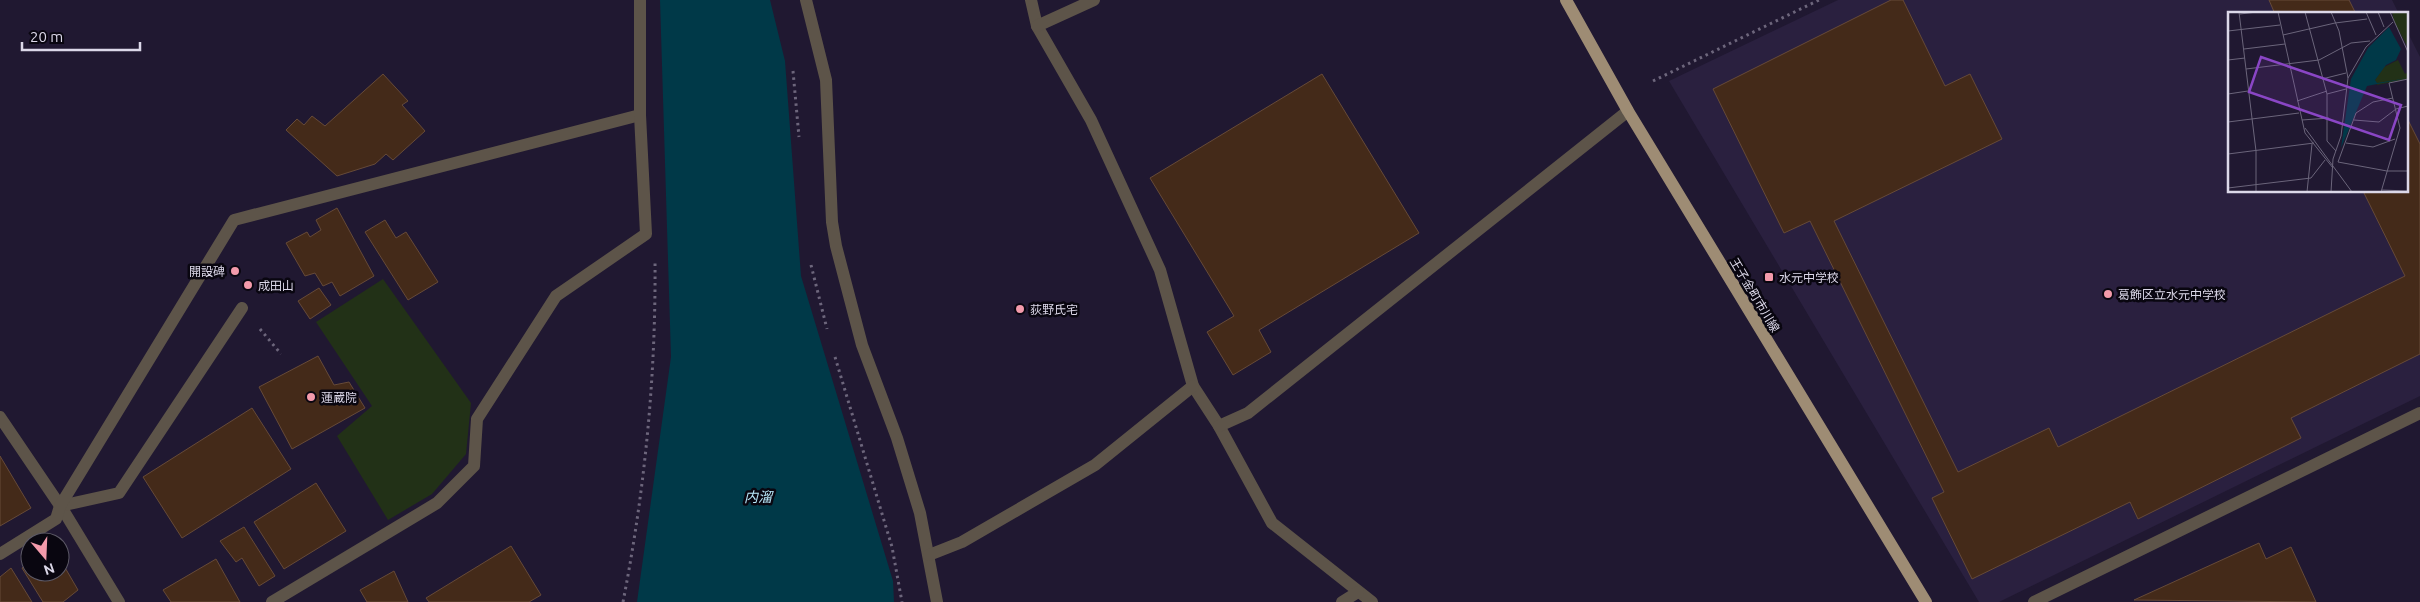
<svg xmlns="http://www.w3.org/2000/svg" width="2420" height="602" font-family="Ubuntu,'Noto Sans JP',sans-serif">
<rect width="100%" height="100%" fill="#201831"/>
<path fill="#2a203f" d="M 1838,0 L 2392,0 L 2399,14 L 2229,14 L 2229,191 L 2406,191 L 2406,29 L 2420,57 L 2420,396 L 1999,602 L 1979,602 L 1669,81 Z"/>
<path fill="#223117" d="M 383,279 L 471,403 L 466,454 L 432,494 L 388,520 L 337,436 L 372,406 L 316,322 Z"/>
<path fill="#003948" d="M 660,0 L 770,0 L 785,61 L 801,276 L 893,581 L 894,602 L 637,602 L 671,357 Z"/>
<g fill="#442a19" stroke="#664a38">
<path d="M 1891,0 L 1903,0 L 1945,86 L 1970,74 L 2002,139 L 1834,221 L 1958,472 L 2049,428 L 2058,447 L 2405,276 L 2363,191 L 2406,191 L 2406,116 L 2420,144 L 2420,354 L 2291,418 L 2301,438 L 2138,519 L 2130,502 L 1972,579 L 1932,498 L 1944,492 L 1810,221 L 1784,233 L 1713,89 Z"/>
<path d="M 2269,0 L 2349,0 L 2356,14 L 2275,14 Z"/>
<path d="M 383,74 L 408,101 L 402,105 L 425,131 L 393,160 L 386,154 L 375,164 L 337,176 L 286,130 L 297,119 L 304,125 L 312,116 L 325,126 Z"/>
<path d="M 1322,74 L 1419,233 L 1259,330 L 1271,352 L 1233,375 L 1207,332 L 1234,316 L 1150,178 Z"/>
<path d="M 337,208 L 374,276 L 340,296 L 332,282 L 323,286 L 315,273 L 305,276 L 286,243 L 307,232 L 310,237 L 321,230 L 316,220 Z"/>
<path d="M 385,220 L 396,238 L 406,232 L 438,282 L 408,300 L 365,232 Z"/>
<path d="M 319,288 L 331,305 L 310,319 L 298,301 Z"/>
<path d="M 318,356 L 334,385 L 349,382 L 365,408 L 292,449 L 259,387 Z"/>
<path d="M 252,408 L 291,469 L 182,538 L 143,477 Z"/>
<path d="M 0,456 L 31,508 L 0,526 Z"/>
<path d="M 316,483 L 346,531 L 284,569 L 254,522 Z"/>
<path d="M 244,527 L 275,576 L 259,586 L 242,558 L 236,562 L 220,541 Z"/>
<path d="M 2259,543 L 2266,559 L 2291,547 L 2316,602 L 2134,600 Z"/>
<path d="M 511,546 L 541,595 L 529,602 L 429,602 L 426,598 Z"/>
<path d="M 60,559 L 78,590 L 63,602 L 43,602 L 22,568 L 30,562 L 30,572 L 60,572 Z"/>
<path d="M 216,559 L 240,602 L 171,602 L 163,590 Z"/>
<path d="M 11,568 L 32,602 L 0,602 L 0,577 Z"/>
<path d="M 394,571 L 408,602 L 367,602 L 360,590 Z"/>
</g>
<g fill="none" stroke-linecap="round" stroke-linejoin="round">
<g stroke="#6d667c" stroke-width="3" stroke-dasharray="2.5 4" stroke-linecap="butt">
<path d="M 793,71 L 799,137"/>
<path d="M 1653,81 L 1819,0"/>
<path d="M 811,265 L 827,329"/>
<path d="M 260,329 L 281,354"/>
<path d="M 835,357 L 892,547 L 902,602"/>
<path d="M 623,602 C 645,489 656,375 655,260"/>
</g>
<g stroke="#5d5449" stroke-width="12">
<path d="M 806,0 L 826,80 L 832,222 L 836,246 L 862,345 L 897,438 L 920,513 L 937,602"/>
<path d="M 1031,0 L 1037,26 L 1091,120 L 1160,270 L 1193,386 L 1219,426 L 1272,523 L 1372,602"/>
<path d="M 1037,26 L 1094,0"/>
<path d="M 0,417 L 65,513 L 119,602"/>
<path d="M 1219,426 L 1248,413 L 1628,111"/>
<path d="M 60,506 L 119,493 L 242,308"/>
<path d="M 0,554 L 56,519 L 60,506 L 234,220 L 640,115"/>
<path d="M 929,555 L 962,542 L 1095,465 L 1193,386"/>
<path d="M 272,602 L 437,503 L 474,466 L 477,419 L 556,296 L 646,234 L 640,115 L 640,0"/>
<path d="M 1342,602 L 1358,592"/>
<path d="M 2034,602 L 2420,413"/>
</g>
<path stroke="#9e8c74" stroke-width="12" d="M 1566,0 L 1628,111 L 1926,602"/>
</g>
<g fill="#f39aab" stroke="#090610" stroke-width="2">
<circle cx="235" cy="271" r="5"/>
<rect x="1764" y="272" width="10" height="10" rx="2.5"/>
<circle cx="248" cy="285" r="5"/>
<circle cx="2108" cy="294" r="5"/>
<circle cx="1020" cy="309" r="5"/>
<circle cx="311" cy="397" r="5"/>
</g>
<g text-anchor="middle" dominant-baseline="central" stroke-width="5" stroke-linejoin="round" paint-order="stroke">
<g font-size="12" fill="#dcd8e9" stroke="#090610" text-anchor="start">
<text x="225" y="271" text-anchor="end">開設碑</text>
<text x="1779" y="277">水元中学校</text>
<text x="258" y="285">成田山</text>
<text x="2118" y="294">葛飾区立水元中学校</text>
<text x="1030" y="309">荻野氏宅</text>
<text x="321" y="397">蓮蔵院</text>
</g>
<g font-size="12" fill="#dcd8e9" stroke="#090610">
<text transform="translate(1755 295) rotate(59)">王子金町市川線</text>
</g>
<g font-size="14" font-style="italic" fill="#b8e7f9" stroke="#090610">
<text x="758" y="497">内溜</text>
</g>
</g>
<g transform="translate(2228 12)">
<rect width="180" height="180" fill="#201831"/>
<path d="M 164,0 L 180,0 L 180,36 L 166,9 ZM 170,48 L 177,62 L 180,60 L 180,67 L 149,73 L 147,68 L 156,55 Z" fill="#223117"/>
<path d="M 161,15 L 173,37 L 168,48 L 158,53 L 147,68 L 149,71 L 180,66 L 139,74 L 113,136 L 123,67 L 140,36 Z" fill="#003948"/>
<path fill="none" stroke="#6b657b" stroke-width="1" d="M 11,0 L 28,139 L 28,180M 50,0 L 77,121 L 105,156M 77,0 L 99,82 L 99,129 L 108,139M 103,0 L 111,19 L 120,66M 138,0 L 148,23M 150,0 L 156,15M 162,0 L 180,40M 12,2 L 29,0M 107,11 L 139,7M 0,19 L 52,13M 55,23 L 107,11M 16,37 L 57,32M 0,48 L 17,46M 18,57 L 91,48 L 123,31 L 142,29M 94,67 L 118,61M 0,82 L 20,79M 99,82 L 118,77M 165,86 L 145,90 L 128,101 L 110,150 L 159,159 L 180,159M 69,89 L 99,79M 74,108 L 101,106M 126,108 L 151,110 L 168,97 L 180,94M 0,110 L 71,101M 77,116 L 124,180M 118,131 L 145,135 L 167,127M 0,142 L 86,131M 0,176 L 83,166 L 97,148M 154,178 L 180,179M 79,180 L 84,132M 103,180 L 105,147 L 113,124 L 120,66 L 138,35 L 165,10M 153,180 L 172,116 L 161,71 L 180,67"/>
<path fill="#8a46c5" fill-opacity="0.15" stroke="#8a46c5" stroke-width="2.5" d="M 33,45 L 173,93 L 161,128 L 21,80 Z"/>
<rect width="180" height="180" fill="none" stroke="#dcd8e9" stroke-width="2.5"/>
</g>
<g transform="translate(45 557) rotate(161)"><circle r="24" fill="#090610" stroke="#5d5a67"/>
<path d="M0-4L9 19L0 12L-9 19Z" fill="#f39aab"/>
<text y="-8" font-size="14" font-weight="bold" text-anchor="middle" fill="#dcd8e9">N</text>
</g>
<path d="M22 42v8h118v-8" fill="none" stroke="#dcd8e9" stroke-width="2.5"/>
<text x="30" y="42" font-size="15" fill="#dcd8e9" stroke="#090610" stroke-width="4" paint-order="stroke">20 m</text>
</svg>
